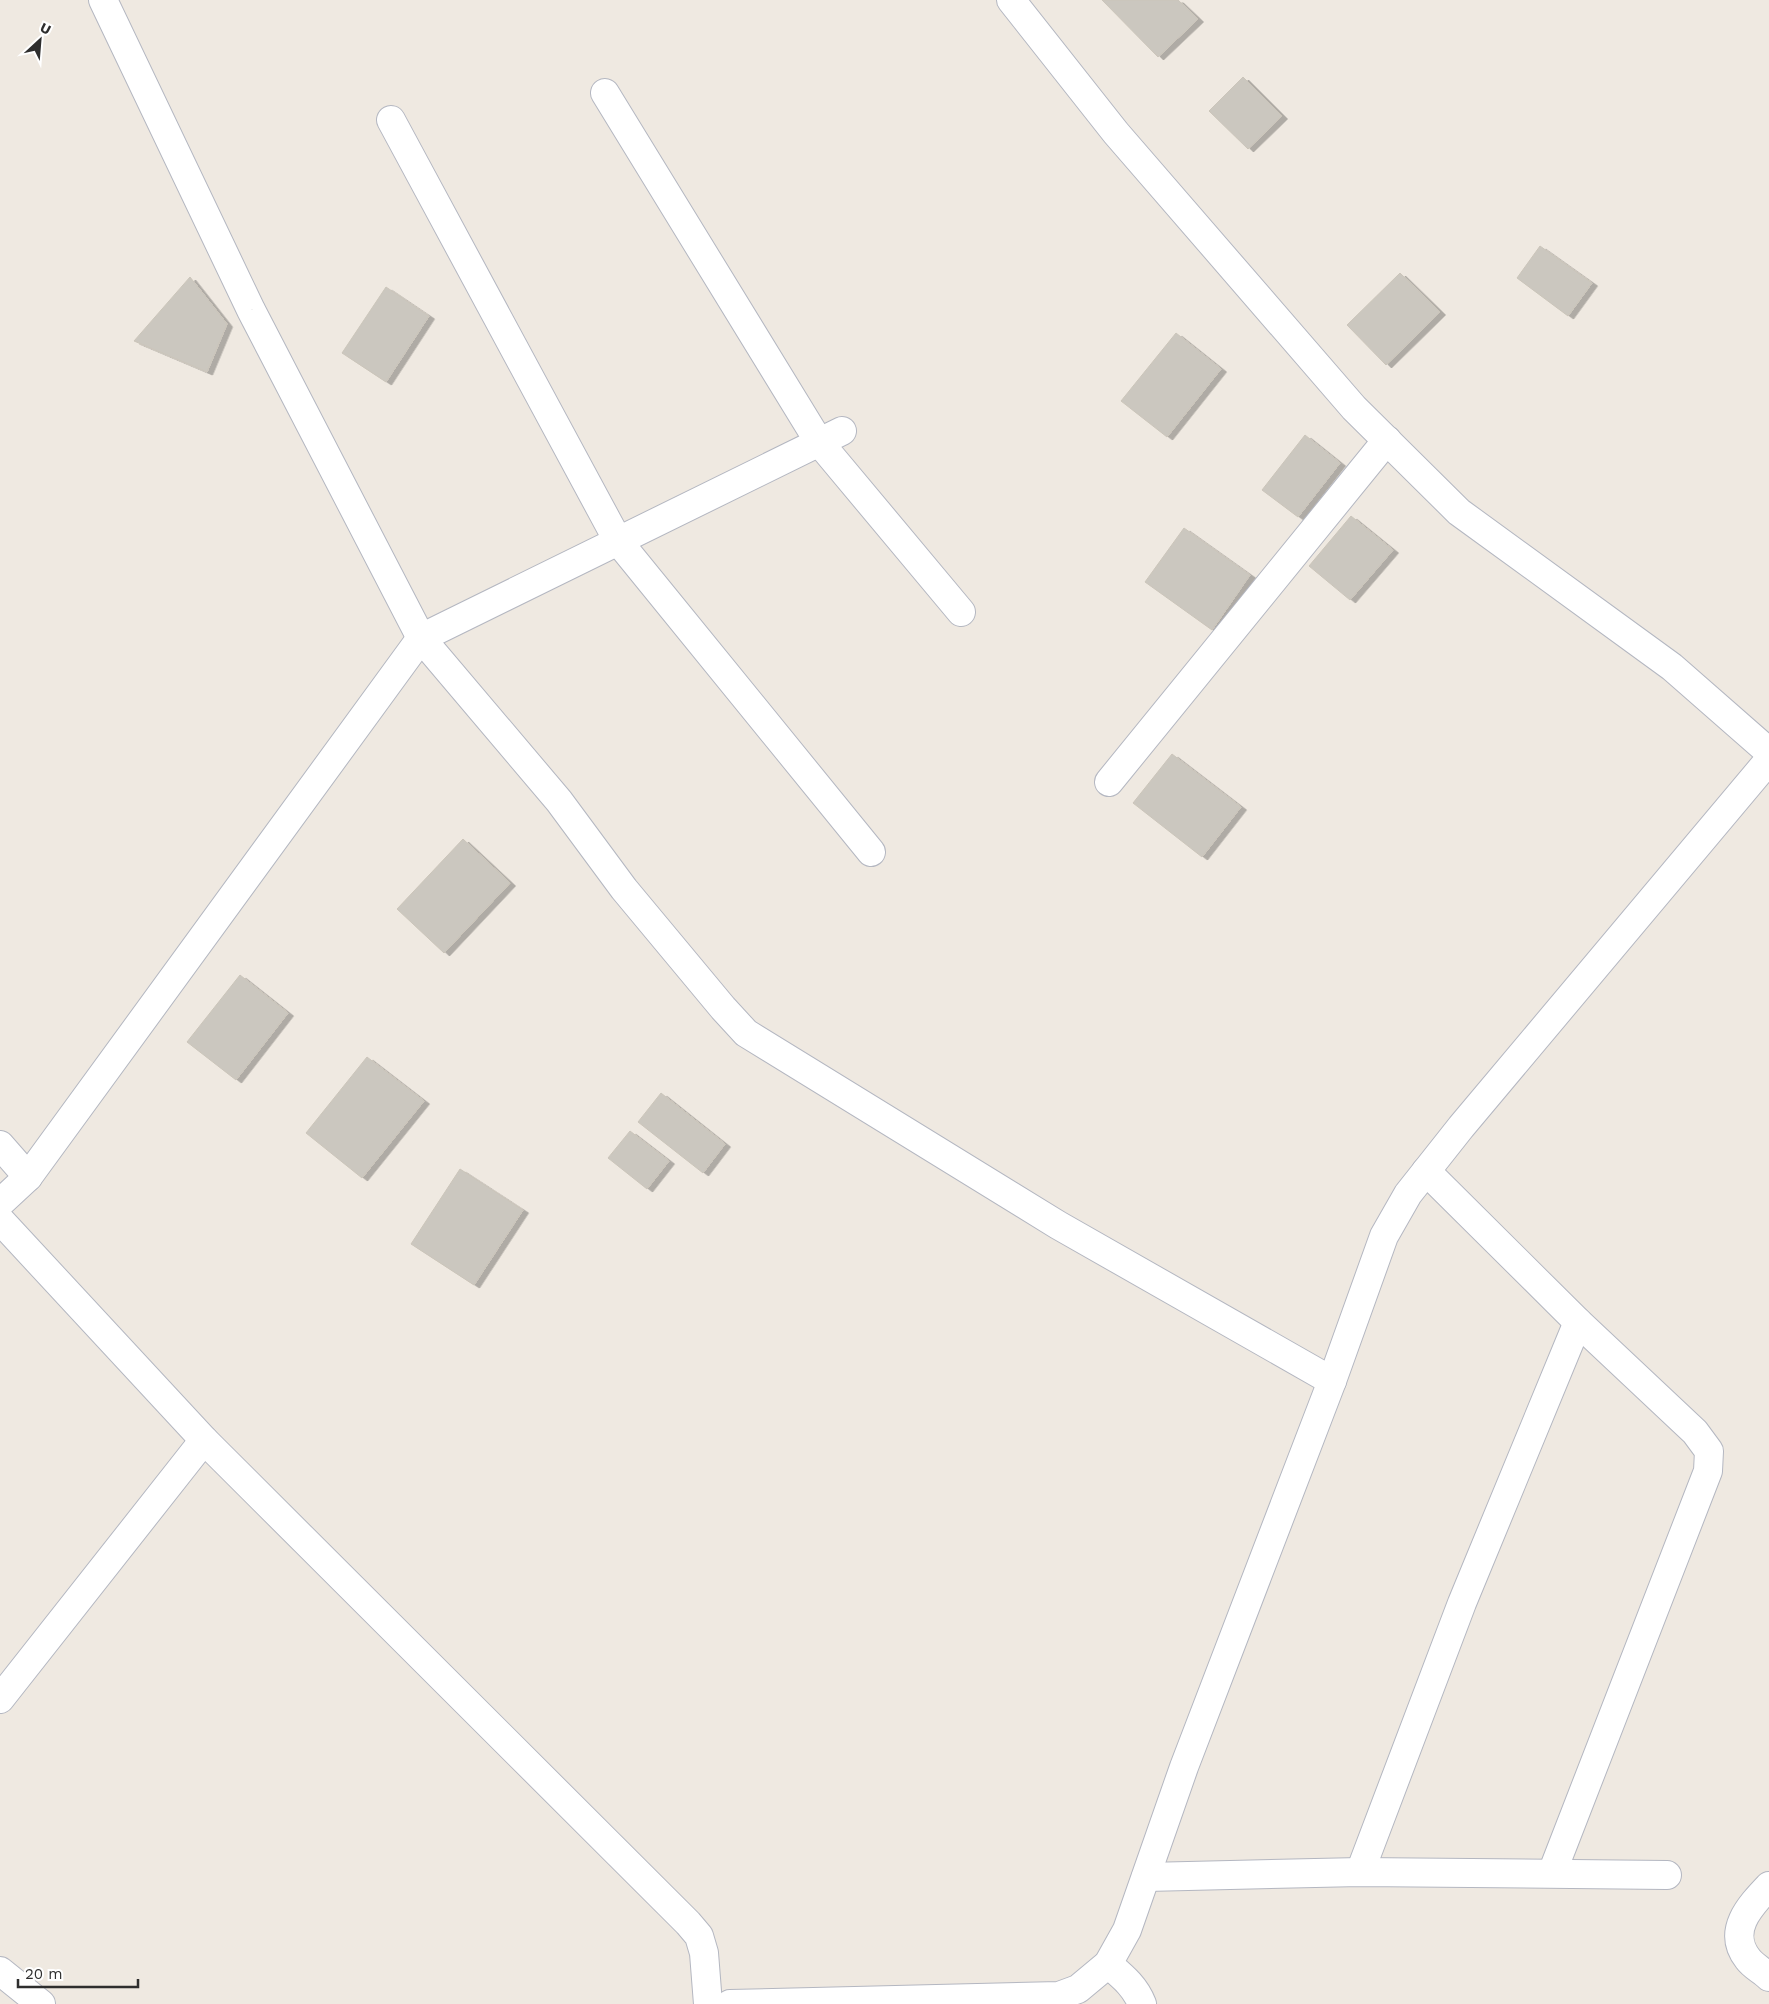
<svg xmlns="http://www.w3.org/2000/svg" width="1769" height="2004" font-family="'Work Sans',sans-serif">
<defs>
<filter id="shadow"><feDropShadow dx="5.5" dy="3" stdDeviation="0" flood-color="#0004"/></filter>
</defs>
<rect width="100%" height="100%" fill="#efe9e1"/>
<g fill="#cbc7bf" stroke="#cbc5ba" filter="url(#shadow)">
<path d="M 1102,0 L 1178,0 L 1198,19 L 1158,57 Z"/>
<path d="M 1243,77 L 1282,116 L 1248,149 L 1209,111 Z"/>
<path d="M 1540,246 L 1592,283 L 1568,316 L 1517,278 Z"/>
<path d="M 1400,273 L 1440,312 L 1386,365 L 1347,325 Z"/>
<path d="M 190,277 L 227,324 L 207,372 L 134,341 Z"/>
<path d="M 386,287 L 429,316 L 386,382 L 342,353 Z"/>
<path d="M 1176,333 L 1221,369 L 1167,437 L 1121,401 Z"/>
<path d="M 1305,435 L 1340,463 L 1298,517 L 1262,490 Z"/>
<path d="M 1351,516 L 1393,550 L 1350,600 L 1309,566 Z"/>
<path d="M 1184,528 L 1250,575 L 1212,630 L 1145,582 Z"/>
<path d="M 1172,754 L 1241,807 L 1202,857 L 1133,803 Z"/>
<path d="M 463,839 L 510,883 L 444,953 L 397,909 Z"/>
<path d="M 240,975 L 288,1013 L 236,1080 L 187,1042 Z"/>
<path d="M 367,1057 L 424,1101 L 362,1178 L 306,1133 Z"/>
<path d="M 661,1093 L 725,1144 L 703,1173 L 638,1122 Z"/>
<path d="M 630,1131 L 669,1161 L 647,1189 L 608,1158 Z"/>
<path d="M 460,1169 L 523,1210 L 474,1285 L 411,1244 Z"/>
</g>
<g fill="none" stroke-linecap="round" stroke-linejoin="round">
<defs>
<g id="street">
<path d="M 103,0 L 251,310 L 421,638 L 559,801 L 624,889 L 723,1008 L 746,1033 L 1058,1225 L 1332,1381"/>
<path d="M 1011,0 L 1116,133 L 1354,408 L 1459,512 L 1672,667 L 1769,752"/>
<path d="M 605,93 L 819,442 L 961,612"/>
<path d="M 391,120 L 618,541 L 871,852"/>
<path d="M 1109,782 L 1387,440"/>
<path d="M 0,1145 L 28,1177"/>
<path d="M 1426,1171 L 1578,1322 L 1695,1432 L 1709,1451 L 1708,1471 L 1552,1873"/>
<path d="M 0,1203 L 28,1177 L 421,638 L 842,431"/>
<path d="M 0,1220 L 204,1440 L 688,1923 L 699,1936 L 704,1953 L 708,2004"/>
<path d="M 0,1699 L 204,1440"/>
<path d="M 1360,1872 L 1462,1603 L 1578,1322"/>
<path d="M 1146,1877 L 1360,1872 L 1667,1875"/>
<path d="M 1769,1886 C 1750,1906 1726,1931 1748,1959 C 1753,1966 1763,1971 1769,1977"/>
<path d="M 1108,1964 C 1122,1976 1135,1986 1142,2004"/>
<path d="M 0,1971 L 41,2004"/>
<path d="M 730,2004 L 1059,1996 L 1078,1989 L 1108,1964 L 1127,1930 L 1184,1767 L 1332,1381 L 1384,1236 L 1408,1194 L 1461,1127 L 1769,760"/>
</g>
</defs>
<use href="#street" stroke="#b4b7c1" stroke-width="30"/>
<use href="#street" stroke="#fff" stroke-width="28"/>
</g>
<g transform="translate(40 40) rotate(26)" stroke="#ffffff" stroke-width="4" paint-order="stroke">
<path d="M0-4L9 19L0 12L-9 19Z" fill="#2e2e2e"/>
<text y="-8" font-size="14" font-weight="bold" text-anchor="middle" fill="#2e2e2e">U</text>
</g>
<path d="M18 1979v8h120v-8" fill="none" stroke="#2e2e2e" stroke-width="2.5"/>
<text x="25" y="1979" font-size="15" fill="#2e2e2e" stroke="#ffffff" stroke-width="4" paint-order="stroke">20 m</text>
</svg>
